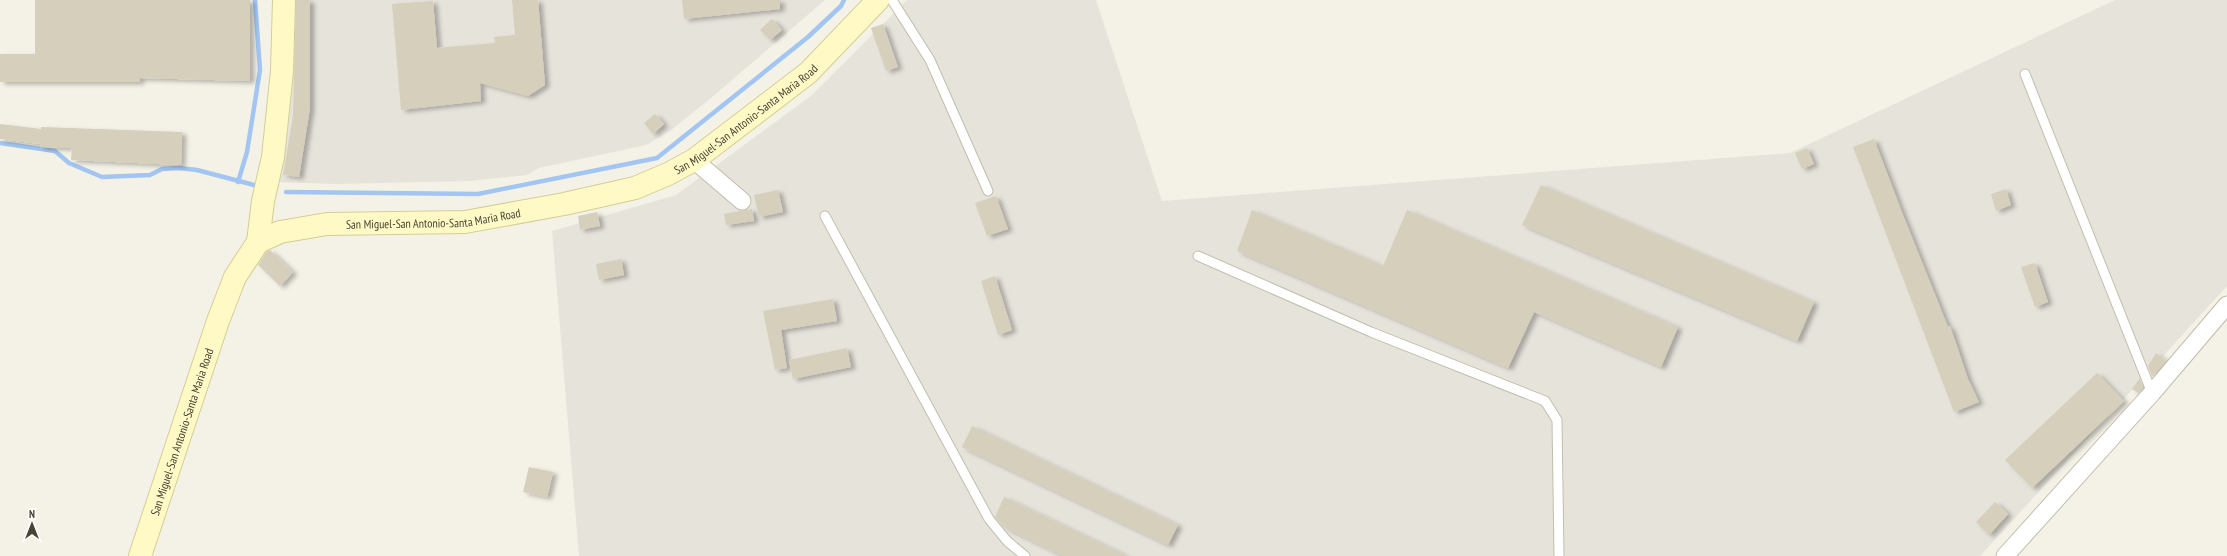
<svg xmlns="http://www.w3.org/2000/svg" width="2227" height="556" font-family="'PT Sans Narrow',sans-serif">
<defs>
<filter id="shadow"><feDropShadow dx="4.5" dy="2.5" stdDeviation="2" flood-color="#0004"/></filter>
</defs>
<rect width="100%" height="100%" fill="#f4f2e7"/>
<g fill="#e6e3db">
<path d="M 288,0 L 825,0 L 711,98 L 670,131 L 646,145 L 539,168 L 527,175 L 470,181 L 337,184 L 272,182 Z"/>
<path d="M 907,0 L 1096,0 L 1162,201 L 1790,153 L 2115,0 L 2227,0 L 2227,286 L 1980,556 L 579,556 L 552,231 L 676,195 L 812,95 Z"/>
</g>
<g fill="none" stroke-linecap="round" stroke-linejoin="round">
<g stroke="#a2c5f1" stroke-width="4.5">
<path d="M 0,143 L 55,151 L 69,163 L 102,177 L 150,175 L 162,169 L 179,168 L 197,170 L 254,185"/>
<path d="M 238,182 L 247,152 L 260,70 L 255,0"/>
<path d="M 286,192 L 478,194 L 657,158 L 808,37 L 841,6 L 844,0"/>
</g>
</g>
<g fill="#d5cfbc" filter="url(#shadow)">
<path d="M 35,0 L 250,0 L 250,81 L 140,78 L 140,82 L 0,82 L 0,54 L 35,54 Z"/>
<path d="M 296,0 L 310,0 L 310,108 L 299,177 L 283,175 L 293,116 Z"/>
<path d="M 512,0 L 538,0 L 545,85 L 528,96 L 480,83 L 481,101 L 401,110 L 392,4 L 433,1 L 437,48 L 495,43 L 494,37 L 515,35 Z"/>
<path d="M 682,0 L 780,0 L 780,9 L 684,19 Z"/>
<path d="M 772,19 L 782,30 L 770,40 L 760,30 Z"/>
<path d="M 883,24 L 898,67 L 886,71 L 871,28 Z"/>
<path d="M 655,114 L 664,124 L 653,134 L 644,123 Z"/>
<path d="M 0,124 L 41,129 L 41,127 L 182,132 L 181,165 L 71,160 L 72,148 L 40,147 L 40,144 L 0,139 Z"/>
<path d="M 1874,139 L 1903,215 L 1948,327 L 1950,326 L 1968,379 L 1979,402 L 1954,412 L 1853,147 Z"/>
<path d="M 1807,148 L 1814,164 L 1802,169 L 1795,153 Z"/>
<path d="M 1541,185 L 1814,302 L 1797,341 L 1522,225 Z"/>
<path d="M 2006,189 L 2011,205 L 1996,211 L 1991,194 Z"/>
<path d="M 778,190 L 783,212 L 759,217 L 754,195 Z"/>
<path d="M 996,196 L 1008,229 L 987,236 L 975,203 Z"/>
<path d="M 752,209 L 754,221 L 726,225 L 724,214 Z"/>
<path d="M 1252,210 L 1383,266 L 1407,210 L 1678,327 L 1661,367 L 1534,312 L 1508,368 L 1237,251 Z"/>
<path d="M 597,212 L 600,226 L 580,230 L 578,216 Z"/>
<path d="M 270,250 L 293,272 L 280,286 L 258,265 L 266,252 Z"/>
<path d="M 621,259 L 624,275 L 599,280 L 596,264 Z"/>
<path d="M 2035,263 L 2048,302 L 2035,307 L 2021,267 Z"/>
<path d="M 995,276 L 1012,330 L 998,335 L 981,281 Z"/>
<path d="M 833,299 L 837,321 L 781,330 L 787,368 L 775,370 L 763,311 Z"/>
<path d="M 847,348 L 851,367 L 793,379 L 789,360 Z"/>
<path d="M 2156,353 L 2166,361 L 2152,377 L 2148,366 Z"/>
<path d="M 2097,373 L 2124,401 L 2032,488 L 2005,460 Z"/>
<path d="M 2140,378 L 2143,388 L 2138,393 L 2132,389 Z"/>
<path d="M 972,426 L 1178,525 L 1168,545 L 962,447 Z"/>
<path d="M 529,467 L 553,472 L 547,497 L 523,492 Z"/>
<path d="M 1004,497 L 1127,556 L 1063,556 L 1004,527 L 995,517 Z"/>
<path d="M 1995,502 L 2008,514 L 1989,535 L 1976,522 Z"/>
</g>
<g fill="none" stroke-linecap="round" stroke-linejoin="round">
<defs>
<g id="lane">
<path d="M 892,0 L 930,60 L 988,191"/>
<path d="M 2025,74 L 2152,393"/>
<path d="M 825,216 L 989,519 L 1007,541 L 1025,556"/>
<path d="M 1198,256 L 1371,332 L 1545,401 L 1557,420 L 1559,556"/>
</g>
<g id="street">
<path d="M 694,160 L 742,201"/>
<path d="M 2005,556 L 2152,393 L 2227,305"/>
</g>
<g id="secondary">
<path d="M 258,242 L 263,201 L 273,157 L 282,71 L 284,0"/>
<path id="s1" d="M 140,556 L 218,321 L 235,277 L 258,242 L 280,232 L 327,224 L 465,222 L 564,204 L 635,188 L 668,174 L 694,160 L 808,73 L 878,0"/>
</g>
</defs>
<use href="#lane" stroke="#c2beac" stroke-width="11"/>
<use href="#street" stroke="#c2beac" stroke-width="19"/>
<use href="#secondary" stroke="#d5cd96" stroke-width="24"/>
<use href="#lane" stroke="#fff" stroke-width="9"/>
<use href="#street" stroke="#fff" stroke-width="17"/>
<use href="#secondary" stroke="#fffac5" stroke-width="22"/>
</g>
<g text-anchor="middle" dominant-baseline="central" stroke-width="4" stroke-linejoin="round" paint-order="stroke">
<g font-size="12" fill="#474336" stroke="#fff">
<text stroke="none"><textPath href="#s1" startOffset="851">San Miguel-San Antonio-Santa Maria Road</textPath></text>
<text stroke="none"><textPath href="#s1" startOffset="515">San Miguel-San Antonio-Santa Maria Road</textPath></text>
<text stroke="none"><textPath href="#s1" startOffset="131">San Miguel-San Antonio-Santa Maria Road</textPath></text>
</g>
</g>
<g transform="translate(32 524)" stroke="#ffffff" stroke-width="3" paint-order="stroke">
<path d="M0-3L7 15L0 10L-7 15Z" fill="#474336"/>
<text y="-6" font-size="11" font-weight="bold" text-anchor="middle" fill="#474336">N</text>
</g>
</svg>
